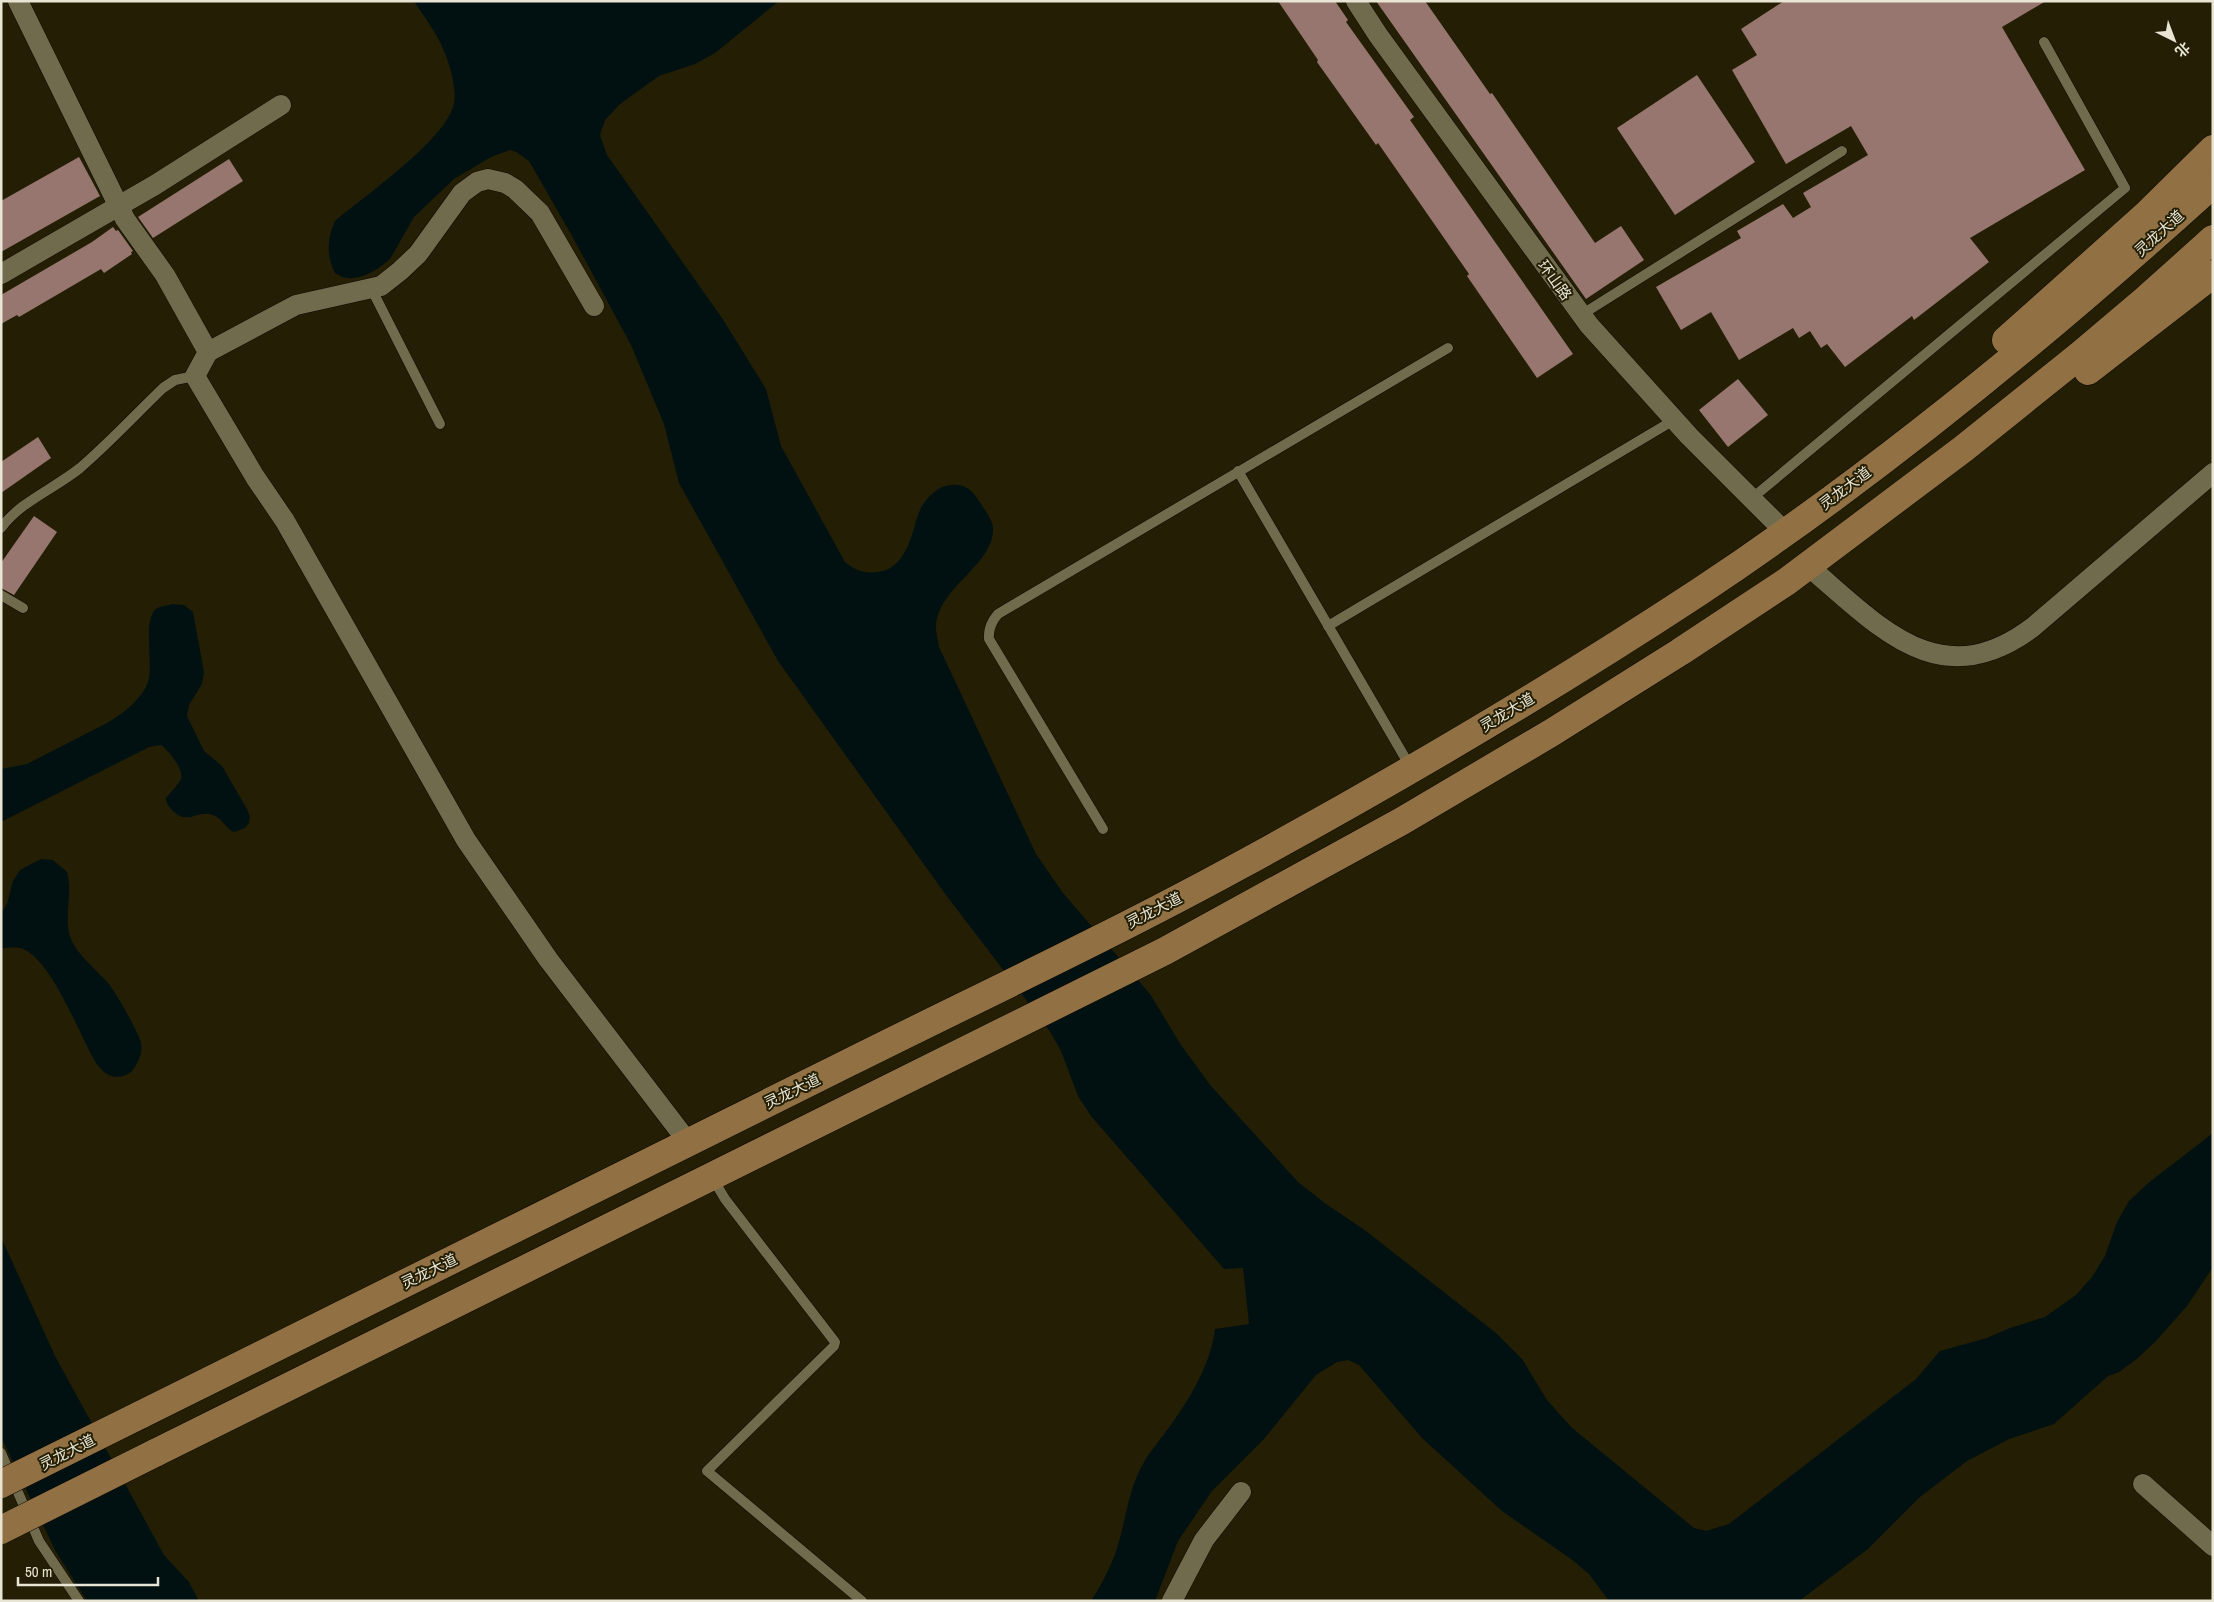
<svg xmlns="http://www.w3.org/2000/svg" width="2214" height="1602" font-family="'Archivo Narrow','Noto Sans SC',sans-serif">
<rect width="100%" height="100%" fill="#241f04"/>
<g fill="#011112">
<path d="M 414,1 L 779,1 L 715,53 L 695,64 L 659,76 L 620,104 L 605,120 L 600,135 L 607,155 L 722,318 L 766,389 L 781,446 L 845,562 C 855,570 864,574 877,572 C 905,570 911,537 918,515 C 924,497 944,478 965,487 C 974,491 978,500 983,507 C 987,513 992,520 993,527 C 995,566 937,586 936,628 C 936,634 938,640 939,647 L 1036,854 L 1063,893 L 1150,994 L 1181,1045 L 1211,1086 L 1298,1182 L 1326,1204 L 1366,1231 L 1496,1333 L 1522,1359 L 1547,1400 L 1571,1427 L 1694,1528 L 1706,1531 L 1729,1524 L 1916,1379 L 1940,1351 L 1987,1338 L 2010,1328 L 2045,1317 L 2076,1295 L 2092,1277 L 2105,1256 L 2117,1222 L 2129,1201 L 2147,1184 L 2213,1133 L 2213,1267 L 2187,1306 L 2155,1342 L 2138,1358 L 2119,1372 L 2108,1376 L 2054,1424 L 2009,1439 L 1967,1461 L 1920,1497 L 1868,1549 L 1799,1601 L 1609,1601 L 1589,1574 L 1571,1559 L 1502,1511 L 1422,1438 L 1359,1365 L 1348,1360 L 1337,1362 L 1316,1375 L 1263,1440 L 1212,1491 L 1178,1541 L 1155,1601 L 1091,1601 C 1100,1587 1108,1572 1114,1557 C 1124,1531 1126,1502 1137,1476 C 1146,1454 1164,1436 1177,1416 C 1194,1392 1212,1358 1215,1329 L 1249,1324 L 1243,1268 L 1224,1269 L 1091,1116 L 1078,1096 L 1061,1051 L 1049,1030 L 946,895 L 778,661 L 679,483 L 664,424 L 631,345 L 571,234 L 529,161 L 516,152 L 510,150 L 491,157 L 454,179 L 414,217 L 390,259 C 375,272 353,286 335,273 C 326,254 327,240 335,221 C 366,195 441,143 453,107 C 458,92 450,65 444,51 C 437,33 424,17 414,1 Z"/>
<path d="M 172,604 L 184,605 L 193,612 L 204,672 L 202,684 L 189,705 L 187,716 L 204,751 L 222,766 L 247,809 L 250,817 L 249,823 L 245,828 L 234,832 C 226,829 222,818 213,815 C 197,809 188,826 173,811 C 169,807 166,803 166,798 C 170,793 178,785 181,779 C 184,769 168,750 161,745 L 149,747 L 1,822 L 1,769 L 27,764 L 107,723 C 121,715 138,702 146,687 C 156,668 142,628 154,611 C 158,606 166,606 172,604 Z"/>
<path d="M 41,859 L 53,860 L 67,872 C 74,895 61,921 73,943 C 80,957 98,971 108,983 C 115,991 139,1033 141,1043 C 143,1052 138,1064 132,1071 C 125,1077 116,1079 107,1074 C 97,1068 91,1054 86,1044 C 74,1020 50,964 27,951 C 19,946 10,947 1,949 L 1,913 L 7,904 L 13,881 L 20,870 Z"/>
<path d="M 1,1237 L 55,1356 L 164,1555 L 189,1582 L 199,1601 L 87,1601 L 56,1552 L 1,1437 Z"/>
</g>
<g fill="#987670">
<path d="M 1278,1 L 1335,1 L 1348,20 L 1346,22 L 1414,117 L 1410,120 L 1573,354 L 1537,378 L 1467,276 L 1469,274 L 1378,143 L 1376,145 L 1317,62 L 1318,60 Z"/>
<path d="M 1376,1 L 1425,1 L 1490,94 L 1492,93 L 1595,243 L 1621,226 L 1644,260 L 1586,299 Z"/>
<path d="M 1784,1 L 2046,1 L 2002,27 L 2085,170 L 1970,238 L 1989,262 L 1914,320 L 1912,316 L 1845,367 L 1827,344 L 1821,348 L 1810,331 L 1799,338 L 1793,328 L 1739,360 L 1711,312 L 1681,330 L 1656,287 L 1741,238 L 1737,231 L 1783,204 L 1793,218 L 1811,207 L 1803,193 L 1868,155 L 1851,126 L 1786,164 L 1732,70 L 1757,55 L 1741,29 Z"/>
<path d="M 1697,75 L 1755,162 L 1675,215 L 1617,128 Z"/>
<path d="M 79,157 L 100,196 L 1,252 L 1,201 Z"/>
<path d="M 229,159 L 243,181 L 153,238 L 138,217 Z"/>
<path d="M 113,227 L 116,231 L 118,230 L 133,251 L 131,252 L 132,254 L 104,273 L 101,269 L 19,317 L 17,315 L 1,324 L 1,295 L 92,242 Z"/>
<path d="M 1738,379 L 1768,415 L 1728,447 L 1699,410 Z"/>
<path d="M 38,437 L 51,458 L 1,493 L 1,462 Z"/>
<path d="M 34,516 L 57,532 L 14,595 L 1,588 L 1,563 Z"/>
</g>
<g fill="none" stroke-linecap="round" stroke-linejoin="round">
<defs>
<g id="service">
<path d="M 371,288 L 440,424"/>
<path d="M 1581,315 L 1842,151"/>
<path d="M 1238,471 L 1411,768"/>
<path d="M 1751,499 L 2125,188 L 2044,42"/>
<path d="M 1,528 C 21,501 54,489 80,468 C 109,443 136,414 163,388 L 175,380 L 195,376"/>
<path d="M 1,595 L 23,608"/>
<path d="M 1328,626 L 1674,420"/>
<path d="M 1103,829 L 989,639 C 988,629 991,622 998,614 L 1448,348"/>
<path d="M 712,1177 L 725,1199 L 835,1342 L 834,1346 L 707,1471 L 862,1601"/>
<path d="M 1,1453 L 39,1541 L 79,1601"/>
</g>
<g id="minor">
<path d="M 18,1 L 125,219 L 165,275 L 208,352 L 195,376 L 255,477 L 285,521 L 466,840 L 548,959 L 688,1142"/>
<path d="M 1356,1 L 1378,35 L 1589,325 L 1689,436 L 1785,532"/>
<path d="M 1,274 L 155,185 L 281,105"/>
<path d="M 208,352 L 296,305 L 381,286 L 400,271 L 418,254 L 462,193 L 477,182 L 488,179 L 505,183 L 515,189 L 540,213 L 594,306"/>
<path d="M 1808,566 C 1878,625 1939,698 2033,627 L 2213,473"/>
<path d="M 2143,1484 L 2213,1546"/>
<path d="M 1172,1601 L 1204,1540 L 1241,1492"/>
</g>
<g id="primary">
<path d="M 2006,340 L 2146,215 L 2213,149"/>
<path d="M 2088,371 L 2213,274"/>
<path d="M 140,1415 C 376,1298 612,1180 848,1063 C 978,998 1111,936 1239,866 C 1395,781 1550,690 1699,592 C 1881,471 2051,331 2213,184"/>
<path d="M 155,1453 L 1165,951 L 1402,821 L 1551,733 L 1680,652 L 1786,582 L 1963,449 L 2080,355 L 2145,300 L 2213,239"/>
</g>
</defs>
<use href="#service" stroke="#0d0900" stroke-width="11"/>
<use href="#minor" stroke="#0d0900" stroke-width="21"/>
<use href="#primary" stroke="#0d0900" stroke-width="29"/>
<use href="#service" stroke="#706b4d" stroke-width="10"/>
<use href="#minor" stroke="#706b4d" stroke-width="20"/>
<use href="#primary" stroke="#917144" stroke-width="28"/>
<defs>
<g id="primary-bridge">
<path d="M 1,1484 L 140,1415"/>
<path d="M 1,1530 L 155,1453"/>
</g>
</defs>
<use href="#primary-bridge" stroke="#0d0900" stroke-width="29" stroke-linecap="butt"/>
<use href="#primary-bridge" stroke="#917144" stroke-width="28"/>
</g>
<g text-anchor="middle" dominant-baseline="central" stroke-width="4" stroke-linejoin="round" paint-order="stroke">
<g font-size="15" fill="#e8e5d5" stroke="#241f04">
<text transform="translate(2159 233) rotate(-42)">灵龙大道</text>
<text transform="translate(1555 280) rotate(54)">环山路</text>
<text transform="translate(1845 488) rotate(-37)">灵龙大道</text>
<text transform="translate(1507 712) rotate(-31)">灵龙大道</text>
<text transform="translate(1154 910) rotate(-27)">灵龙大道</text>
<text transform="translate(792 1091) rotate(-26)">灵龙大道</text>
<text transform="translate(429 1271) rotate(-26)">灵龙大道</text>
<text transform="translate(67 1452) rotate(-27)">灵龙大道</text>
</g>
</g>
<rect width="2214" height="1602" fill="none" stroke="#e8e5d5" stroke-width="5"/>
<g transform="translate(2174 40) rotate(138)" stroke="#241f04" stroke-width="4" paint-order="stroke">
<path d="M0-4L9 19L0 12L-9 19Z" fill="#e8e5d5"/>
<text y="-8" font-size="14" font-weight="bold" text-anchor="middle" fill="#e8e5d5">北</text>
</g>
<path d="M18 1577v8h140v-8" fill="none" stroke="#e8e5d5" stroke-width="2.5"/>
<text x="25" y="1577" font-size="15" fill="#e8e5d5" stroke="#241f04" stroke-width="4" paint-order="stroke">50 m</text>
</svg>
